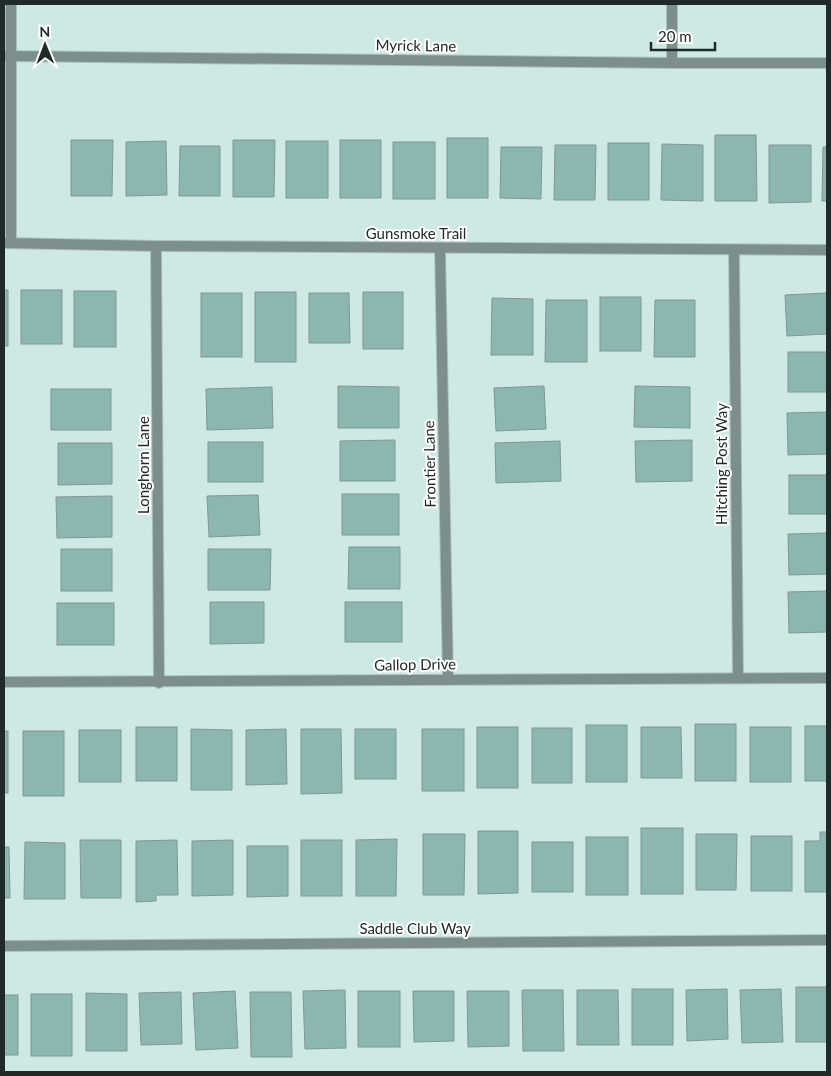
<svg xmlns="http://www.w3.org/2000/svg" width="831" height="1076" font-family="Lato,sans-serif">
<rect width="100%" height="100%" fill="#cee8e4"/>
<g fill="#8bb7b0" stroke="#809894">
<path d="M 715,135 L 756,135 L 757,201 L 715,201 Z"/>
<rect x="447" y="138" width="41" height="60"/>
<path d="M 71,140 L 113,140 L 112,196 L 71,196 Z"/>
<path d="M 233,140 L 275,140 L 274,197 L 233,197 Z"/>
<rect x="340" y="140" width="41" height="58"/>
<path d="M 166,141 L 167,195 L 126,196 L 126,142 Z"/>
<rect x="286" y="141" width="42" height="57"/>
<rect x="393" y="142" width="42" height="57"/>
<rect x="608" y="143" width="41" height="57"/>
<path d="M 662,144 L 703,145 L 703,201 L 661,200 Z"/>
<path d="M 555,145 L 596,145 L 595,200 L 554,200 Z"/>
<path d="M 769,145 L 811,145 L 811,202 L 769,203 Z"/>
<path d="M 180,146 L 220,146 L 220,196 L 179,196 Z"/>
<path d="M 501,147 L 542,147 L 541,199 L 500,198 Z"/>
<path d="M 823,147 L 827,147 L 827,201 L 822,201 Z"/>
<rect x="4" y="290" width="4" height="56"/>
<rect x="21" y="290" width="41" height="54"/>
<rect x="74" y="291" width="42" height="56"/>
<rect x="255" y="292" width="41" height="70"/>
<rect x="363" y="292" width="40" height="57"/>
<rect x="201" y="293" width="41" height="64"/>
<path d="M 309,293 L 349,293 L 350,343 L 309,343 Z"/>
<path d="M 827,293 L 827,334 L 787,336 L 785,295 Z"/>
<rect x="600" y="297" width="41" height="54"/>
<path d="M 492,298 L 533,299 L 533,355 L 491,355 Z"/>
<path d="M 546,300 L 587,300 L 587,362 L 545,362 Z"/>
<path d="M 655,300 L 695,300 L 695,357 L 654,357 Z"/>
<rect x="788" y="352" width="39" height="40"/>
<path d="M 338,386 L 399,387 L 399,428 L 338,428 Z"/>
<path d="M 544,386 L 546,429 L 496,431 L 494,388 Z"/>
<path d="M 635,386 L 690,387 L 690,428 L 634,427 Z"/>
<path d="M 272,387 L 273,428 L 207,430 L 206,389 Z"/>
<rect x="51" y="389" width="60" height="41"/>
<path d="M 827,412 L 827,454 L 788,455 L 787,413 Z"/>
<path d="M 395,440 L 395,481 L 340,481 L 340,441 Z"/>
<path d="M 692,440 L 692,481 L 636,482 L 635,441 Z"/>
<path d="M 560,441 L 561,481 L 496,483 L 495,443 Z"/>
<rect x="208" y="442" width="55" height="40"/>
<path d="M 58,443 L 112,443 L 112,484 L 58,485 Z"/>
<rect x="789" y="475" width="38" height="39"/>
<rect x="342" y="494" width="57" height="41"/>
<path d="M 258,495 L 260,535 L 209,537 L 207,496 Z"/>
<path d="M 112,496 L 112,537 L 57,538 L 56,497 Z"/>
<path d="M 827,533 L 827,574 L 789,575 L 788,534 Z"/>
<path d="M 349,547 L 400,547 L 400,589 L 348,589 Z"/>
<rect x="61" y="549" width="51" height="42"/>
<path d="M 208,549 L 271,549 L 270,590 L 208,590 Z"/>
<path d="M 827,591 L 827,632 L 789,633 L 788,592 Z"/>
<path d="M 210,602 L 264,602 L 264,643 L 210,644 Z"/>
<rect x="345" y="602" width="57" height="40"/>
<rect x="57" y="603" width="57" height="42"/>
<rect x="695" y="724" width="41" height="57"/>
<rect x="586" y="725" width="41" height="57"/>
<rect x="805" y="726" width="22" height="55"/>
<rect x="136" y="727" width="41" height="54"/>
<rect x="477" y="727" width="41" height="61"/>
<path d="M 641,727 L 681,727 L 682,778 L 641,778 Z"/>
<rect x="750" y="727" width="41" height="55"/>
<rect x="532" y="728" width="40" height="55"/>
<path d="M 191,729 L 232,730 L 232,790 L 191,790 Z"/>
<path d="M 286,729 L 287,784 L 246,785 L 246,730 Z"/>
<path d="M 301,729 L 341,729 L 342,793 L 301,794 Z"/>
<rect x="355" y="729" width="41" height="50"/>
<rect x="422" y="729" width="42" height="62"/>
<rect x="79" y="730" width="42" height="52"/>
<rect x="4" y="731" width="4" height="62"/>
<rect x="23" y="731" width="41" height="65"/>
<rect x="641" y="828" width="42" height="66"/>
<path d="M 478,831 L 518,831 L 518,893 L 478,894 Z"/>
<path d="M 820,832 L 827,832 L 827,892 L 805,892 L 805,841 L 820,841 Z"/>
<path d="M 423,834 L 465,834 L 464,895 L 423,895 Z"/>
<path d="M 696,834 L 737,834 L 736,890 L 696,890 Z"/>
<rect x="751" y="836" width="41" height="55"/>
<rect x="586" y="837" width="42" height="58"/>
<path d="M 397,839 L 396,896 L 356,896 L 356,840 Z"/>
<path d="M 80,840 L 121,840 L 121,898 L 81,898 Z"/>
<path d="M 177,840 L 178,895 L 156,895 L 156,901 L 136,902 L 136,841 Z"/>
<path d="M 233,840 L 233,895 L 192,896 L 192,841 Z"/>
<rect x="301" y="840" width="41" height="56"/>
<path d="M 25,842 L 65,843 L 65,899 L 24,899 Z"/>
<rect x="532" y="842" width="41" height="50"/>
<path d="M 247,846 L 288,846 L 288,896 L 247,897 Z"/>
<path d="M 4,847 L 9,847 L 10,898 L 4,898 Z"/>
<rect x="796" y="987" width="31" height="55"/>
<rect x="632" y="989" width="41" height="56"/>
<path d="M 727,989 L 728,1039 L 687,1041 L 686,990 Z"/>
<path d="M 781,989 L 783,1042 L 742,1043 L 740,990 Z"/>
<path d="M 345,990 L 346,1048 L 305,1049 L 303,991 Z"/>
<path d="M 522,990 L 563,990 L 564,1051 L 523,1051 Z"/>
<path d="M 577,990 L 618,990 L 619,1045 L 577,1045 Z"/>
<path d="M 235,991 L 238,1048 L 196,1050 L 193,993 Z"/>
<rect x="358" y="991" width="42" height="56"/>
<path d="M 413,991 L 454,991 L 454,1041 L 414,1042 Z"/>
<path d="M 467,991 L 509,991 L 509,1046 L 468,1047 Z"/>
<path d="M 181,992 L 182,1044 L 141,1045 L 139,993 Z"/>
<path d="M 250,992 L 291,992 L 292,1057 L 251,1057 Z"/>
<path d="M 86,993 L 127,994 L 127,1051 L 86,1051 Z"/>
<rect x="31" y="994" width="41" height="62"/>
<rect x="4" y="995" width="14" height="60"/>
</g>
<g fill="none" stroke-linecap="round" stroke-linejoin="round">
<defs>
<g id="minor">
<path d="M 672,63 L 672,4"/>
<path d="M 4,243 L 156,246 L 827,250"/>
<path d="M 11,243 L 11,4"/>
<path d="M 156,246 L 159,683"/>
<path d="M 440,248 L 448,679"/>
<path d="M 734,250 L 738,677"/>
<path d="M 4,682 C 278,683 553,677 827,678"/>
<path d="M 4,946 L 827,940"/>
</g>
<path id="tertiary" d="M 4,56 L 672,63 L 827,63"/>
</defs>
<use href="#minor" stroke="#abc2be" stroke-width="12"/>
<use href="#tertiary" stroke="#abc2be" stroke-width="12"/>
<use href="#minor" stroke="#7d8f8c" stroke-width="10"/>
<use href="#tertiary" stroke="#7d8f8c" stroke-width="10"/>
</g>
<g text-anchor="middle" dominant-baseline="central" stroke-width="4" stroke-linejoin="round" paint-order="stroke">
<g font-size="15" fill="#202a28" stroke="#fff">
<text transform="translate(416 45) rotate(1)">Myrick Lane</text>
<text x="416" y="233">Gunsmoke Trail</text>
<text transform="translate(429 464) rotate(-91)">Frontier Lane</text>
<text transform="translate(721 464) rotate(-90)">Hitching Post Way</text>
<text transform="translate(143 465) rotate(-90)">Longhorn Lane</text>
<text transform="translate(415 664) rotate(-1)">Gallop Drive</text>
<text x="415" y="928">Saddle Club Way</text>
</g>
</g>
<rect width="831" height="1076" fill="none" stroke="#202a28" stroke-width="10"/>
<g transform="translate(45 45) rotate(359)" stroke="#ffffff" stroke-width="4" paint-order="stroke">
<path d="M0-4L9 19L0 12L-9 19Z" fill="#202a28"/>
<text y="-8" font-size="14" font-weight="bold" text-anchor="middle" fill="#202a28">N</text>
</g>
<path d="M651 42v8h64v-8" fill="none" stroke="#202a28" stroke-width="2.5"/>
<text x="658" y="42" font-size="15" fill="#202a28" stroke="#ffffff" stroke-width="4" paint-order="stroke">20 m</text>
</svg>
